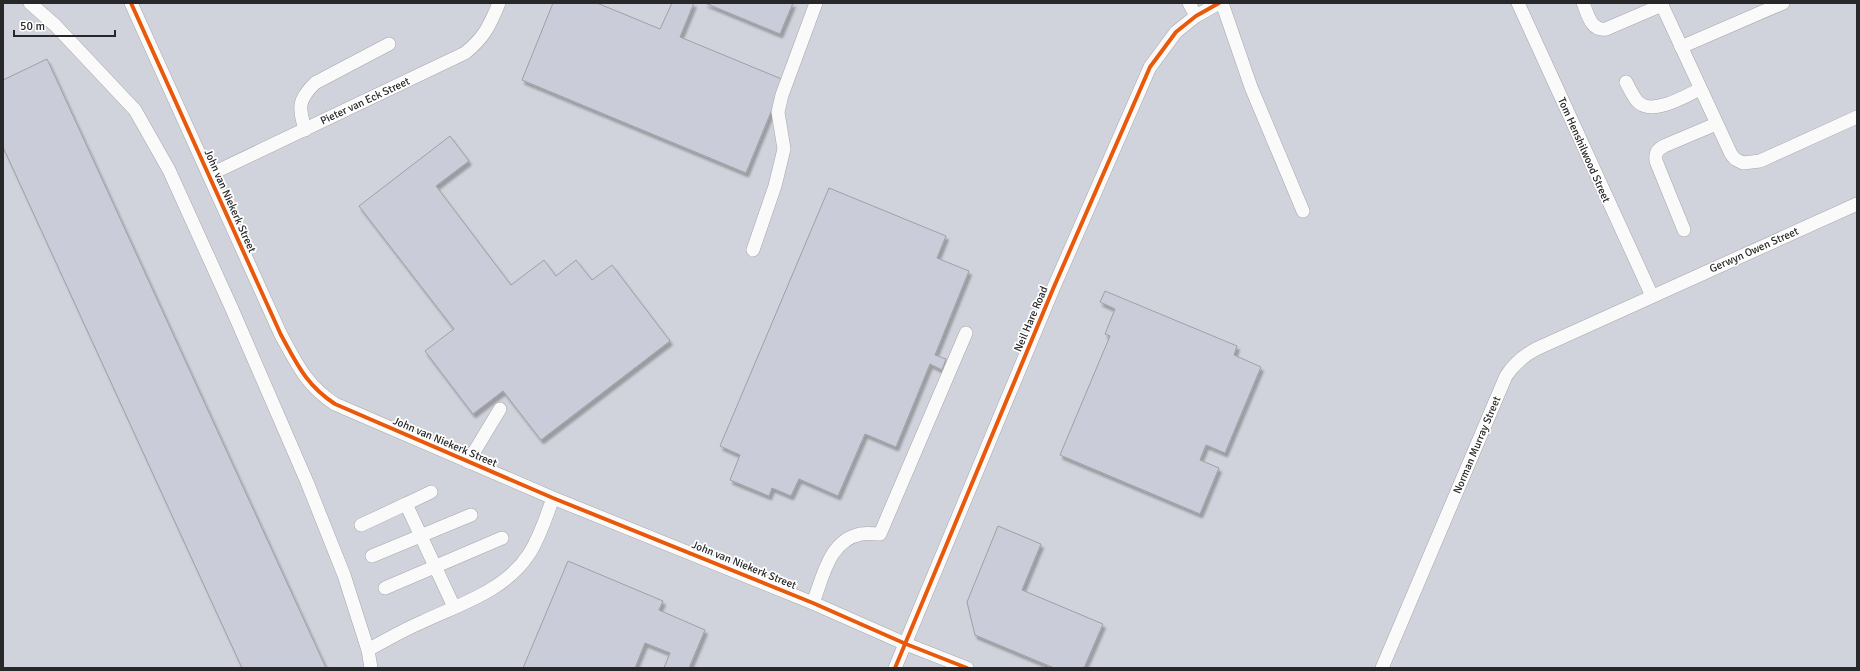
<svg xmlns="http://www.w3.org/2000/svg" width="1860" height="671" font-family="Signika,sans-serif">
<defs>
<filter id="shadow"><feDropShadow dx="2.5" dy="4" stdDeviation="1" flood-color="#0004"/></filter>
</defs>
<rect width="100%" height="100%" fill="#dfe1e4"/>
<rect fill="#d0d3db" x="3" y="3" width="1854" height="665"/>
<g fill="#cacdd9" stroke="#9fa0a2" filter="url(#shadow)">
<path d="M 553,3 L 597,3 L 660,29 L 672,3 L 694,3 L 680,37 L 784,80 L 746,173 L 522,80 Z"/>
<path d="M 705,3 L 793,3 L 780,34 Z"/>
<path d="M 47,59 L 326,668 L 242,668 L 3,147 L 3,80 Z"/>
<path d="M 450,136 L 469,161 L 436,186 L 511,285 L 544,260 L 556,276 L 576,260 L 592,280 L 612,265 L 670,341 L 541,440 L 503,391 L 473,414 L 425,351 L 454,329 L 359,206 Z"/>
<path d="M 829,188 L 946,236 L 937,258 L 969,271 L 935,355 L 946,359 L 942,370 L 930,364 L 896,447 L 865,434 L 838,496 L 799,479 L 791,496 L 772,488 L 769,496 L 730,480 L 740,455 L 720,446 Z"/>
<path d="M 1105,291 L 1237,346 L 1234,355 L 1261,367 L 1225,453 L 1206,445 L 1200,460 L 1219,468 L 1200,514 L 1060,455 L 1110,336 L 1105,334 L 1115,309 L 1100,302 Z"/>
<path d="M 998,526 L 1041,544 L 1022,590 L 1103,624 L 1084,668 L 1054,668 L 975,635 L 967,602 Z"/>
<path d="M 568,561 L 663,601 L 659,610 L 705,630 L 689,668 L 664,668 L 670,653 L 645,643 L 635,668 L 523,668 Z"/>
</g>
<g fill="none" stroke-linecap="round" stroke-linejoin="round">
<defs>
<g id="minor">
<path d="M 30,3 L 55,25 L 135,110 L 169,170 L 232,309 L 307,482 L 344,575 L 368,650"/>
<path d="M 131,3 L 281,335 C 297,364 306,385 335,404 L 553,498 L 813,603 L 906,644 L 967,668"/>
<path d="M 1189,3 L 1196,16"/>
<path d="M 1222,3 L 1251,87 L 1303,211"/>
<path d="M 1518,3 L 1652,296"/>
<path d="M 1583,3 C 1588,15 1591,31 1606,29 L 1662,5"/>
<path d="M 1661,3 L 1731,154 L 1735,159 L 1743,163 L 1760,161 L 1857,117"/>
<path d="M 1681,47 L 1783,3"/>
<path d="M 1626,82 C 1629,88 1633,96 1637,101 C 1651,117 1686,96 1700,89"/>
<path d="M 305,130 C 299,107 297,101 315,83 L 389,44"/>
<path d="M 209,175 L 465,53 C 484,38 490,25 499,3"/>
<path d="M 1684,230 L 1656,161 C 1655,153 1657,150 1664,146 L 1716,124"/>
<path d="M 753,250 L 775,186 L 784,149 L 778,112 L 782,95 L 816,3"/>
<path d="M 468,462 L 500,409"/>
<path d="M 406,504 L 431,492"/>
<path d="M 361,525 L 406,504 L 454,607"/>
<path d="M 372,556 L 471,515"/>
<path d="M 385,588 L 502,538"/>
<path d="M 813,603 C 823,577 829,540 861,534 C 867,533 874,534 880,534 L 966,333"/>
<path d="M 371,668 L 368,650 C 386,640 403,630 422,622 C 460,604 505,591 529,554 C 540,537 546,517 553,498"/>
<path d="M 895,668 L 1053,289 L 1150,67 L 1176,32 L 1196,16 L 1219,3"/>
<path d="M 1382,668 L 1506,376 C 1514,364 1523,356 1536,349 L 1857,204"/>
</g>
</defs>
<use href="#minor" stroke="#a6a7a9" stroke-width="14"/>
<use href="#minor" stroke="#fafafb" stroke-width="13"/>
<defs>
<g id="cycleway">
<path d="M 131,3 L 281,335 C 297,364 306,385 335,404 L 553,498 L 813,603 L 906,644 L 967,668"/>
<path d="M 895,668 L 1053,289 L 1150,67 L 1176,32 L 1196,16 L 1219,3"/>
</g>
</defs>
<use href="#cycleway" stroke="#fff" stroke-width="6"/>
<use href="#cycleway" stroke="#e8590c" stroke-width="4"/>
</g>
<g text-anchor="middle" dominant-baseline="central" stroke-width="3.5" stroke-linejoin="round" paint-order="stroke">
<g font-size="11" fill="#28282a" stroke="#fff">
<text transform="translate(365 101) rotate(-25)">Pieter van Eck Street</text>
<text transform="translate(1584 150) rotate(66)">Tom Henshilwood Street</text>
<text transform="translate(230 201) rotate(66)">John van Niekerk Street</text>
<text transform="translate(1754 250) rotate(-24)">Gerwyn Owen Street</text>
<text transform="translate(1031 319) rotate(-67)">Neil Hare Road</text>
<text transform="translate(445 442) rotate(23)">John van Niekerk Street</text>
<text transform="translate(1477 445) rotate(-67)">Norman Murray Street</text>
<text transform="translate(744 565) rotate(22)">John van Niekerk Street</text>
</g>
</g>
<rect width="1860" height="671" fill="none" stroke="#28282a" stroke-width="8"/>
<path d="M14 30v6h101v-6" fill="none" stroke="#28282a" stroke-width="2"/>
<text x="20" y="30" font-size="12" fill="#28282a" stroke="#ffffff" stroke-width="3" paint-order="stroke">50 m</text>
</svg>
